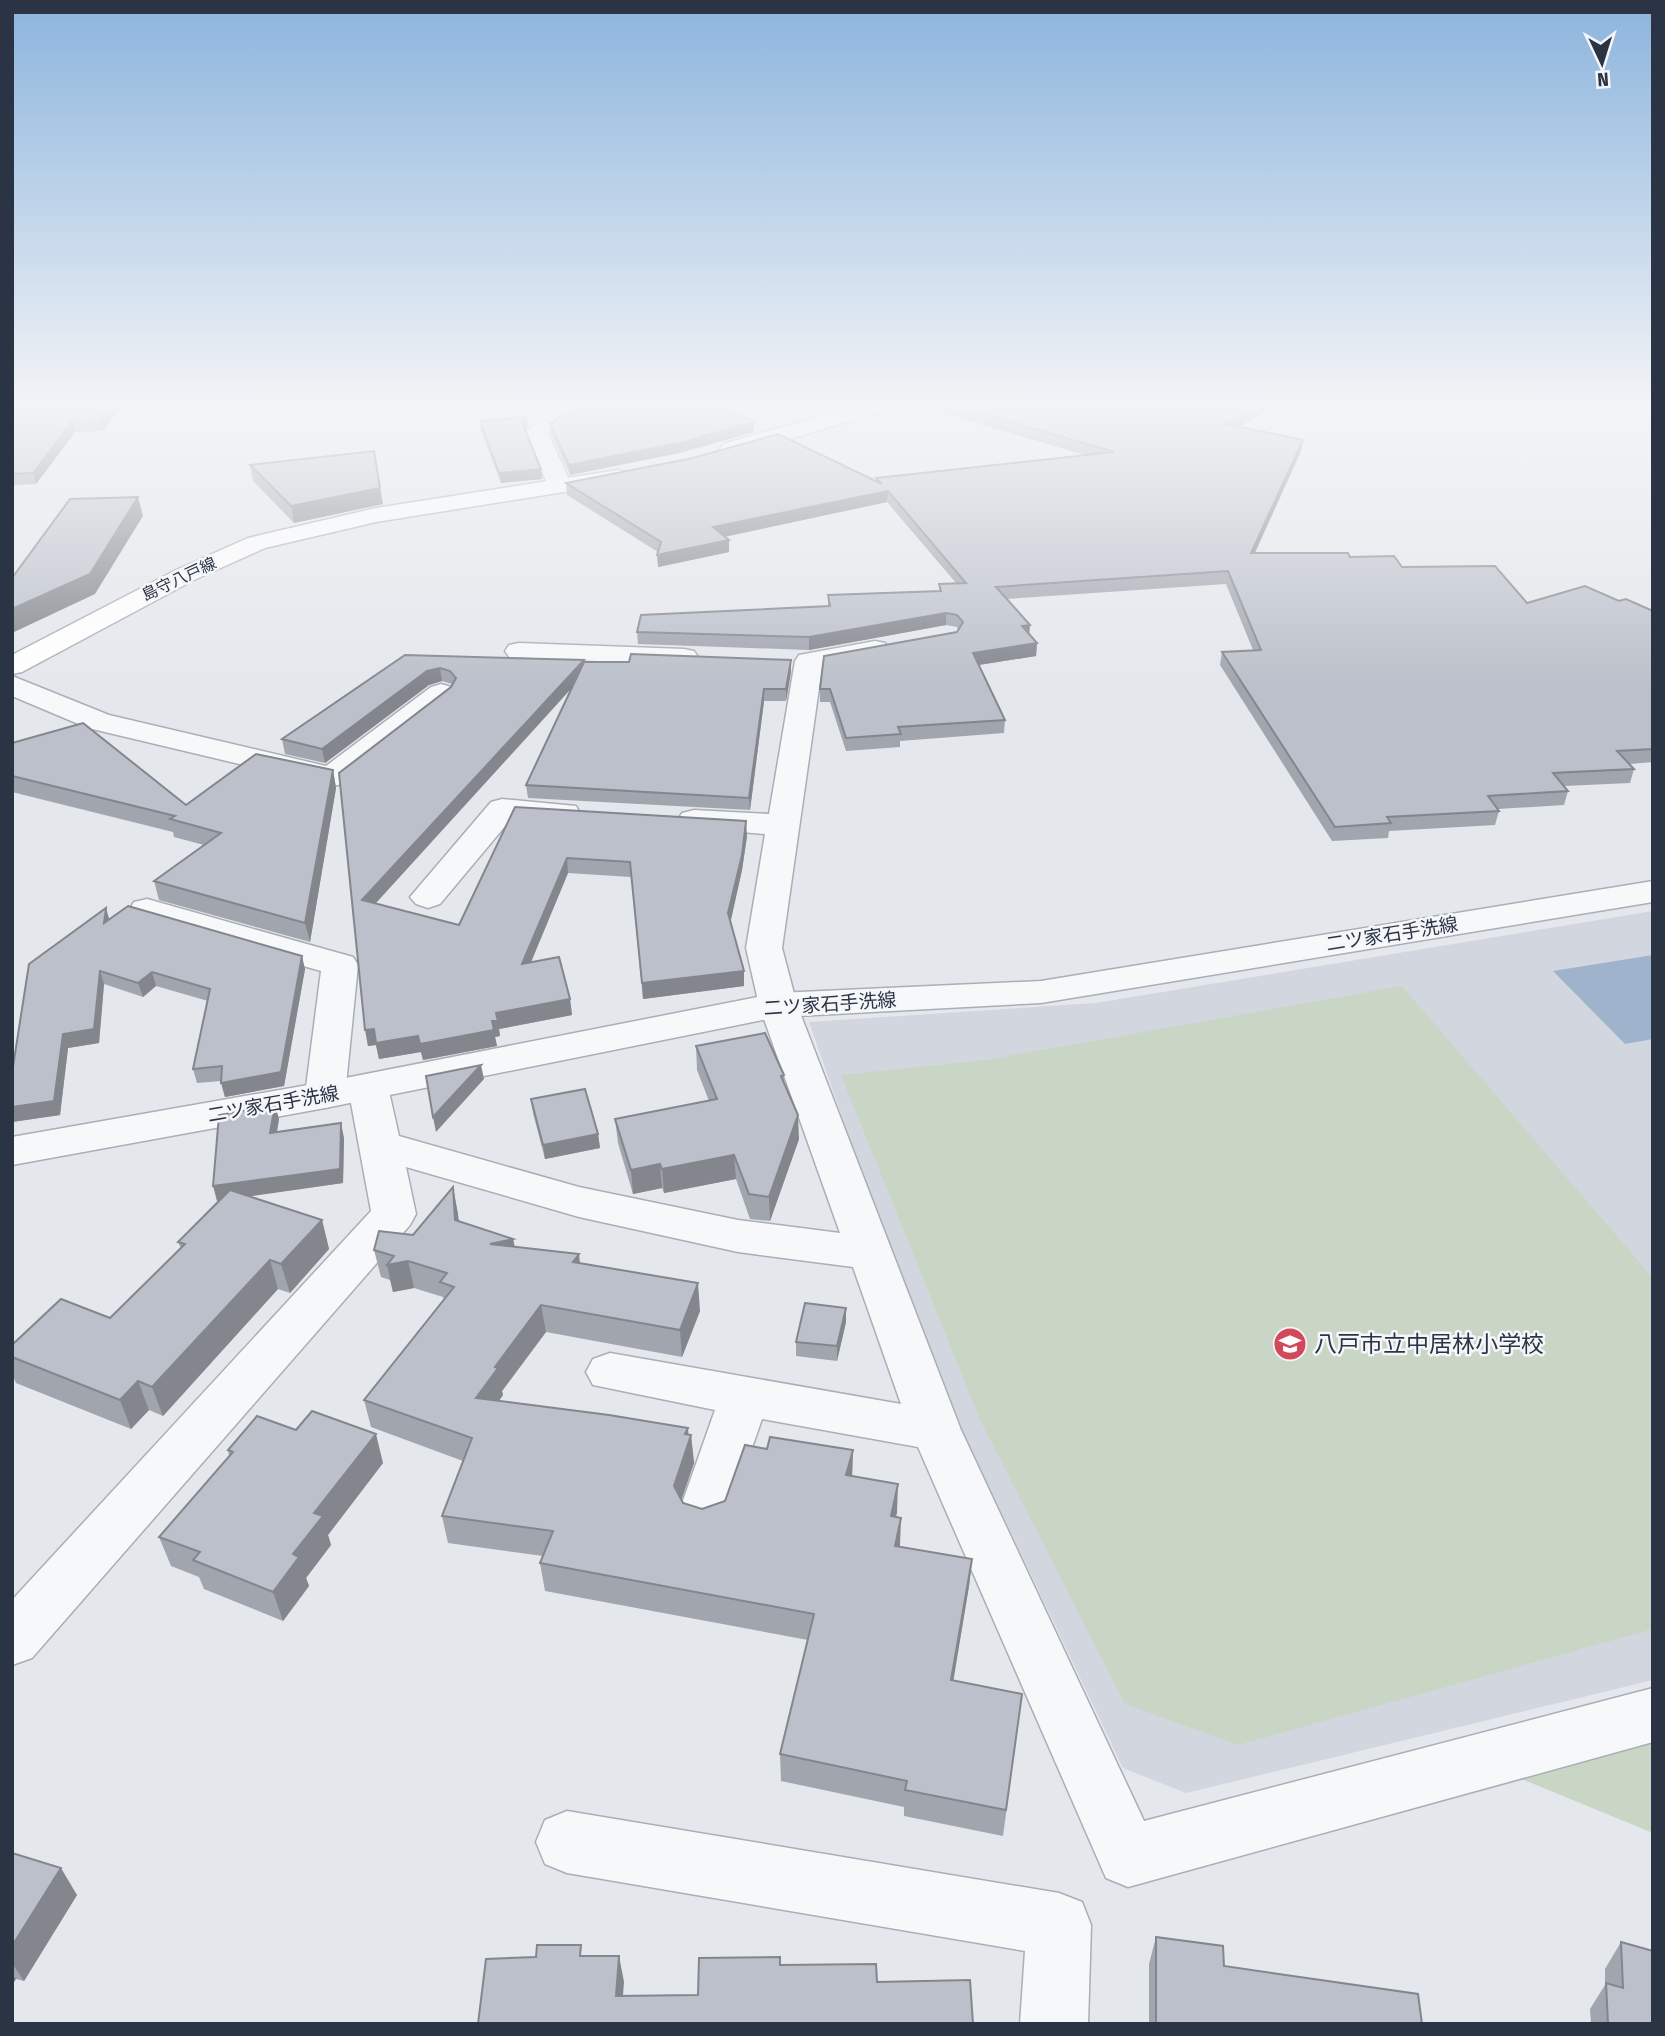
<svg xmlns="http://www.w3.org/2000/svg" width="1665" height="2036" font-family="'Fira Sans Condensed','Noto Sans JP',sans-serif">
<rect width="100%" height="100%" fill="#e4e7ec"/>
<path fill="#d2d6de" d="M 1653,911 L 1653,1680 L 1186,1793 L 1123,1768 L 964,1434 L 890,1254 L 809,1022 L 1096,1003 Z"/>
<g fill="#c9d6c5">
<path d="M 1402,986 L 1653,1278 L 1653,1629 L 1238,1745 L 1125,1704 L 981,1422 L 841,1075 L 986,1060 Z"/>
<path d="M 1653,1738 L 1653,1833 L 1519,1778 Z"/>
</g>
<path fill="#9fb4cc" d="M 1653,955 L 1653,1039 L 1625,1044 L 1553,971 Z"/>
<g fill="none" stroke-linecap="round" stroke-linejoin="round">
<defs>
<g id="minor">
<path d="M 558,403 L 585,403 L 548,433 L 572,486 L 568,491 L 552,491 L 548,486 L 526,432 Z"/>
<path d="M 875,641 L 885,643 L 889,649 L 885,655 L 822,667 L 782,948 L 797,1005 L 961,1430 L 1144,1821 L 1653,1688 L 1653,1742 L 1128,1887 L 1106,1878 L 918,1447 L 762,1419 L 724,1528 L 705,1534 L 686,1528 L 679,1512 L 715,1410 L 593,1385 L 586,1372 L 593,1359 L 610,1353 L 901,1404 L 853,1267 L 738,1252 L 579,1217 L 406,1167 L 416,1214 L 410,1225 L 32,1658 L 12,1665 L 12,1600 L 371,1211 L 348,1087 L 354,1078 L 368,1074 L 382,1078 L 388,1087 L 399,1136 L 579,1187 L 738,1220 L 840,1233 L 759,1005 L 746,948 L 765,834 L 682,827 L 678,820 L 682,813 L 694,810 L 769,814 L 795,661 L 799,655 Z"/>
<path d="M 519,643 L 684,649 L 694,651 L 698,657 L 694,663 L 684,665 L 509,657 L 505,651 L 509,645 Z"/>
<path d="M 12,676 L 109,715 L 326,766 L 431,687 L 441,684 L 451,687 L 456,693 L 451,699 L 343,784 L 332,786 L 88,728 L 12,696 Z"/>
<path d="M 502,799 L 576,806 L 580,813 L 576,820 L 564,823 L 511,819 L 440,904 L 428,908 L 416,904 L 410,897 L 416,890 L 491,802 Z"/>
<path d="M 147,899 L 353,957 L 358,965 L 345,1095 L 339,1104 L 325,1108 L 311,1104 L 305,1095 L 321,971 L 134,918 L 129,910 L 134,902 Z"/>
<path d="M 567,1811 L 1059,1893 L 1082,1902 L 1091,1925 L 1088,2024 L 1020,2024 L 1025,1951 L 567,1873 L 545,1864 L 536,1842 L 545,1820 Z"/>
</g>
<path id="tertiary" d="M 1653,881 L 1653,902 L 1041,1003 L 778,1017 L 325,1108 L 12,1165 L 12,1137 L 325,1082 L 778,993 L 1041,981 Z"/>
<g id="secondary">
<path d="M 867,403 L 900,403 L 897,407 L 739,454 L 723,454 L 720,449 L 723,444 Z"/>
<path d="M 618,470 L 626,472 L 629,477 L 626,482 L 376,522 L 265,548 L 194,580 L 22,672 L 12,674 L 12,655 L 176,570 L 248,538 L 376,508 Z"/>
</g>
</defs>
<use href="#minor" stroke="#a9aeb7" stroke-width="3"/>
<use href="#tertiary" stroke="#a9aeb7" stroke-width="3"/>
<use href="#secondary" stroke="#a9aeb7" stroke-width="3"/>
<use href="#minor" fill="#f7f8fa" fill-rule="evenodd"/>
<use href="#tertiary" fill="#f7f8fa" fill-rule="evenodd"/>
<use href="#secondary" fill="#fff" fill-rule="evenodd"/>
</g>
<g fill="#a1a5ae">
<path d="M 12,403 L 124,403 L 103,431 L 75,432 L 36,484 L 12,485 Z"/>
<path d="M 919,403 L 1279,403 L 1239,426 L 1303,440 L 1301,451 L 1255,553 L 1350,557 L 1402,567 L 1527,603 L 1619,601 L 1653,611 L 1653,762 L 1630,764 L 1634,769 L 1630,783 L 1564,786 L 1568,791 L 1564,805 L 1498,809 L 1499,811 L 1495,825 L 1389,831 L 1388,838 L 1332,841 L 1220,665 L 1222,652 L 1253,650 L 1226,584 L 1006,599 L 1029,634 L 1037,643 L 1036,656 L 979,665 L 1005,720 L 1004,733 L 900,741 L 900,747 L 846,751 L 830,702 L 820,702 L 820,689 L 957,632 L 958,630 L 957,627 L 946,625 L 809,650 L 638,644 L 637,632 L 828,606 L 828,595 L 939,591 L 939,584 L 956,583 L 887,502 L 725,537 L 729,540 L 729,552 L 658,567 L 658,552 L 567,495 L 566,483 L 876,482 L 876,478 L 1085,455 L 919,406 Z"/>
<path d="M 527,417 L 528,426 L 525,430 L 541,469 L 542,479 L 501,483 L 481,431 L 480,421 Z"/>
<path d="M 754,422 L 754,432 L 679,453 L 570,475 L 551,434 L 550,424 Z"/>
<path d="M 250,465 L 383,504 L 294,523 L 253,481 Z"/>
<path d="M 405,655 L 584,660 L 584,662 L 791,672 L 786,701 L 764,701 L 750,810 L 528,798 L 526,785 L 572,688 L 375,904 L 459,925 L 515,807 L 747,836 L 742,870 L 730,922 L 744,986 L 643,999 L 631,877 L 568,873 L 531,962 L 570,999 L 572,1015 L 499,1029 L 500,1036 L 495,1037 L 497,1046 L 423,1060 L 421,1052 L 379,1059 L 376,1045 L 368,1046 L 339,773 L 451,687 L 452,684 L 442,681 L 429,685 L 325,763 L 285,754 L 282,739 Z"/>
<path d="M 12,743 L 186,805 L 333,770 L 336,788 L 310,942 L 159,900 L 154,881 L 204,845 L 174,837 L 173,832 L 12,792 Z"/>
<path d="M 109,920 L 305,969 L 284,1086 L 225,1097 L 221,1081 L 197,1083 L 193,1069 L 208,1001 L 156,986 L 143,997 L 104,984 L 99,1043 L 68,1048 L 60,1115 L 12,1122 Z"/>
<path d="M 696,1046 L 784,1075 L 784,1083 L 799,1139 L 770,1221 L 750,1219 L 736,1179 L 664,1193 L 662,1188 L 633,1194 L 618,1143 L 615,1119 L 709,1101 L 697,1070 Z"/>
<path d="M 531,1099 L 598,1134 L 600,1148 L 545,1159 L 533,1113 Z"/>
<path d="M 275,1105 L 279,1119 L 277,1132 L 344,1138 L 343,1183 L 249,1196 L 322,1220 L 329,1249 L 290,1293 L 278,1289 L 163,1416 L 149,1410 L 131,1429 L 16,1383 L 12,1374 L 12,1345 L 110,1318 L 181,1248 L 178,1242 L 220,1200 L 217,1201 Z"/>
<path d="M 453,1187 L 459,1221 L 513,1239 L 515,1247 L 580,1263 L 700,1311 L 682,1357 L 546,1332 L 502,1391 L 503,1395 L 499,1401 L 688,1428 L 688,1435 L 691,1435 L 694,1463 L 681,1500 L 683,1503 L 702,1509 L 725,1501 L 767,1449 L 853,1450 L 852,1476 L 897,1512 L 896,1517 L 900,1547 L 972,1559 L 969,1586 L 953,1680 L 1022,1694 L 1003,1836 L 904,1816 L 904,1807 L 781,1781 L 780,1754 L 808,1640 L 545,1591 L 540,1563 L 543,1556 L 448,1543 L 442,1516 L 463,1461 L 371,1427 L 364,1400 L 444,1300 L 443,1297 L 414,1288 L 393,1292 L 390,1280 L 381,1277 L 374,1250 L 413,1235 Z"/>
<path d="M 846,1322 L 837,1361 L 796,1356 L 796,1342 Z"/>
<path d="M 228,1450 L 383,1463 L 328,1535 L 331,1545 L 306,1578 L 309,1586 L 283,1621 L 204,1589 L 199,1577 L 171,1566 L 159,1537 L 229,1456 Z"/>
<path d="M 12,1853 L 77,1895 L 24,1981 L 16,1979 L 12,1985 Z"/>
<path d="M 1156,1937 L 1224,1966 L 1422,2024 L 1149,2024 L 1149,1964 Z"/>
<path d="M 1621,1942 L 1653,2024 L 1591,2024 L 1590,2009 L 1605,1985 L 1605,1969 Z"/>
</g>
<g fill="#83868d">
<path d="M 113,403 L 124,403 L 103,431 L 100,420 Z"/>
<path d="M 1262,403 L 1279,403 L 1225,435 L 1226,424 Z"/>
<path d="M 527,417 L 528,426 L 524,433 L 522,423 Z"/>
<path d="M 72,421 L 75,432 L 36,484 L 33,473 Z"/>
<path d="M 754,422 L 754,432 L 679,453 L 570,475 L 569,465 Z"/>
<path d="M 1303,440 L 1301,451 L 1249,565 L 1251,553 Z"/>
<path d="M 541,469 L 542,479 L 501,483 L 499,473 Z"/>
<path d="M 380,488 L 383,504 L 294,523 L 291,506 Z"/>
<path d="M 888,491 L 887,502 L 713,539 L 713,527 Z"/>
<path d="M 138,497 L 143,516 L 95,594 L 12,633 L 12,609 Z"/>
<path d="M 729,540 L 729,552 L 658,567 L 657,555 Z"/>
<path d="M 946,613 L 946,625 L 809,650 L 809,637 Z"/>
<path d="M 1030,625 L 1029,637 L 1022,626 Z"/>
<path d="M 1037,643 L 1036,656 L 972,666 L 973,653 Z"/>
<path d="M 584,660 L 585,673 L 365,915 L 362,900 Z"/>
<path d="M 791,660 L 791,672 L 786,701 L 786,689 Z"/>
<path d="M 440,668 L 442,681 L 429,685 L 325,763 L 322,749 L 427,671 Z"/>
<path d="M 764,689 L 764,701 L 750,810 L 749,798 Z"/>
<path d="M 333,770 L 336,788 L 310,942 L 305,923 Z"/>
<path d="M 746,821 L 747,836 L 742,870 L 729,929 L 728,913 Z"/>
<path d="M 567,858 L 568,873 L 524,979 L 522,964 Z"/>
<path d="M 106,908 L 110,922 L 104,923 Z"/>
<path d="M 302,956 L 305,969 L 284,1086 L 225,1097 L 221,1083 Z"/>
<path d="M 100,971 L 104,984 L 99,1043 L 68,1048 L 60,1115 L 12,1122 L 12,1107 L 63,1034 Z"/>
<path d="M 744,971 L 744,986 L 643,999 L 642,983 Z"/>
<path d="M 152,972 L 156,986 L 143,997 L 138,983 Z"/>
<path d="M 570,999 L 572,1015 L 499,1029 L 500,1036 L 495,1037 L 497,1046 L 423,1060 L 421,1052 L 379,1059 L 376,1045 L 368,1046 L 365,1030 L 492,1021 L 496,1013 Z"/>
<path d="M 481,1065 L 484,1079 L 436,1132 L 433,1117 Z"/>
<path d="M 275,1105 L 279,1119 L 274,1147 L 270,1133 Z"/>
<path d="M 798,1115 L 799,1139 L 770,1221 L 769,1197 Z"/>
<path d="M 341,1123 L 344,1138 L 343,1183 L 217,1201 L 213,1186 Z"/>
<path d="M 598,1134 L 600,1148 L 545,1159 L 543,1145 Z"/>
<path d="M 734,1155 L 736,1179 L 664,1193 L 662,1169 Z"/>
<path d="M 660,1164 L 662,1188 L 633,1194 L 631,1170 Z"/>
<path d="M 453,1187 L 458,1214 L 460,1247 L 455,1220 Z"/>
<path d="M 322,1220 L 329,1249 L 290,1293 L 281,1264 Z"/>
<path d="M 513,1239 L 518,1266 L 490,1244 Z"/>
<path d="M 579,1254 L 582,1281 L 573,1262 Z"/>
<path d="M 270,1260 L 278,1289 L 163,1416 L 152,1387 Z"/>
<path d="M 408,1261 L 414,1288 L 393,1292 L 387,1265 Z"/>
<path d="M 698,1283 L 700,1311 L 682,1357 L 680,1330 Z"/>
<path d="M 541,1305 L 546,1332 L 502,1391 L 503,1395 L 481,1426 L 476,1398 L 495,1367 Z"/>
<path d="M 846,1308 L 846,1322 L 837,1361 L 837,1346 Z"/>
<path d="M 138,1381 L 149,1410 L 131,1429 L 120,1400 Z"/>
<path d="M 688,1428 L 689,1443 L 691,1435 L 694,1463 L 677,1513 L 674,1486 Z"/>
<path d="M 376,1434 L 383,1463 L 328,1535 L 331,1545 L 306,1578 L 309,1586 L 283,1621 L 273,1592 L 314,1513 Z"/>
<path d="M 853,1450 L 852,1477 L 846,1475 Z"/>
<path d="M 898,1484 L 897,1512 L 890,1543 L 891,1516 Z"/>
<path d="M 901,1518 L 900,1545 L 894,1574 L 895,1546 Z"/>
<path d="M 972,1559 L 969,1586 L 949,1707 L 951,1680 Z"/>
<path d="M 61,1868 L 77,1895 L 24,1981 L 12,1963 L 12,1946 Z"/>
<path d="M 619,1956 L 624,1982 L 621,2022 L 616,1996 Z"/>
<path d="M 12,1974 L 16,1979 L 12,1985 Z"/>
</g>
<g fill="#bbc0ca" stroke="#83868d" stroke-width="2">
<path d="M 12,403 L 113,403 L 100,420 L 72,421 L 33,473 L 12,474 Z"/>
<path d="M 666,403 L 714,403 L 754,422 L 679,443 L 569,465 L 550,424 L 564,413 Z"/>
<path d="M 946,403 L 1262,403 L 1226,424 L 1303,440 L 1251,553 L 1348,553 L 1350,557 L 1394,556 L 1402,567 L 1495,566 L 1527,603 L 1585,586 L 1619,601 L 1626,599 L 1653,611 L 1653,749 L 1617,751 L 1634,769 L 1553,773 L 1568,791 L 1488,796 L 1499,811 L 1387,817 L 1391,823 L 1335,827 L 1222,652 L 1261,650 L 1228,571 L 996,587 L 1030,625 L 1022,626 L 1037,643 L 973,653 L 1005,720 L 898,727 L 901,734 L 846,738 L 830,689 L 820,689 L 824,656 L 957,632 L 963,622 L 957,615 L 946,613 L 809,637 L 637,632 L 641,615 L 830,606 L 828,595 L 941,591 L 939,584 L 966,583 L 888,491 L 713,527 L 729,540 L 657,555 L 661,542 L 566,483 L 693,458 L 778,434 L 882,484 L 876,478 L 1114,452 Z"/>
<path d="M 527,417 L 522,423 L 541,469 L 499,473 L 480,421 Z"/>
<path d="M 374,451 L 380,488 L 291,506 L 250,465 Z"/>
<path d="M 138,497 L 90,574 L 12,609 L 12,578 L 70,499 Z"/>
<path d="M 631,654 L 791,660 L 786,689 L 764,689 L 749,798 L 526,785 L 584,662 L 629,662 Z"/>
<path d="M 405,655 L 584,660 L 362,900 L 459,925 L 515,807 L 746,821 L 742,855 L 728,913 L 744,971 L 642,983 L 630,862 L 567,858 L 522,964 L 559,957 L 570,999 L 496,1013 L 498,1021 L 492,1021 L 494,1030 L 420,1044 L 418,1036 L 376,1043 L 374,1029 L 365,1030 L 339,773 L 451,687 L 456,678 L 450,671 L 440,668 L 427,671 L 322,749 L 282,739 Z"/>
<path d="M 83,723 L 186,805 L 256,754 L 333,770 L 305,923 L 154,881 L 221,833 L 170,819 L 175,816 L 12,776 L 12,743 Z"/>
<path d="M 128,906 L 302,956 L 281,1072 L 221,1083 L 222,1066 L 193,1069 L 210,989 L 152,972 L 138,983 L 100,971 L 94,1029 L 63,1034 L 54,1101 L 12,1107 L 12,1073 L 29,964 L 106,908 L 104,923 Z"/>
<path d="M 765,1033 L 784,1075 L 781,1076 L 798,1115 L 769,1197 L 749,1194 L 734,1155 L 662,1169 L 660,1164 L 631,1170 L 615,1119 L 717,1099 L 696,1046 Z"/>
<path d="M 481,1065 L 433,1117 L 426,1076 Z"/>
<path d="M 585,1089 L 598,1134 L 543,1145 L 531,1099 Z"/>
<path d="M 275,1105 L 270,1133 L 341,1123 L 340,1169 L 213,1186 L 219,1115 Z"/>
<path d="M 453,1187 L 455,1220 L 513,1239 L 490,1244 L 579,1254 L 573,1262 L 698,1283 L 680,1330 L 541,1305 L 495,1367 L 498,1368 L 476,1398 L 609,1415 L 688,1428 L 685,1434 L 691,1435 L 674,1486 L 683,1503 L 702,1509 L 725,1501 L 745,1445 L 767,1449 L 770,1437 L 853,1450 L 846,1475 L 898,1484 L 891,1516 L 901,1518 L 895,1546 L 972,1559 L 951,1680 L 1022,1694 L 1006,1810 L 905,1790 L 907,1781 L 780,1754 L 814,1614 L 540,1563 L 553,1531 L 442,1516 L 472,1438 L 364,1400 L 454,1287 L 440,1282 L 447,1273 L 408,1261 L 387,1265 L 394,1256 L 374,1250 L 379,1231 L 413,1235 Z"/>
<path d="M 230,1190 L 322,1220 L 281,1264 L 270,1260 L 152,1387 L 138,1381 L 120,1400 L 12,1357 L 12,1345 L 61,1299 L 110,1318 L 185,1244 L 178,1242 Z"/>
<path d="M 805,1303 L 846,1308 L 837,1346 L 796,1342 Z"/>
<path d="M 312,1411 L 376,1434 L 314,1513 L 323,1516 L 293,1554 L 299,1557 L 273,1592 L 193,1560 L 200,1552 L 159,1537 L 233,1452 L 228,1450 L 257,1416 L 296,1430 Z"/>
<path d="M 12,1853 L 61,1868 L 12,1946 Z"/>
<path d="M 1156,1937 L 1223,1946 L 1224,1966 L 1418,1994 L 1422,2024 L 1156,2024 Z"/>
<path d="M 1621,1942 L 1653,1951 L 1653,2024 L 1608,2024 L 1606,1983 L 1623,1988 Z"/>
<path d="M 537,1945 L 581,1945 L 580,1956 L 619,1956 L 616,1996 L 698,1995 L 699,1958 L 780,1957 L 780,1965 L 876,1964 L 877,1982 L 970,1980 L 973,2024 L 478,2024 L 486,1959 L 536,1957 Z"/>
</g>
<linearGradient id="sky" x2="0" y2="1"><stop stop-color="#8bb4dd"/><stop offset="0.59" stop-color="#f3f4f6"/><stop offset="1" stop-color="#f3f4f6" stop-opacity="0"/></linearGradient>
<rect width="1665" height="688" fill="url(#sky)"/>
<defs>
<symbol id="school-disc" viewBox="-11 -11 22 22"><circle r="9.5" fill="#d1495b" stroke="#f4f6f9"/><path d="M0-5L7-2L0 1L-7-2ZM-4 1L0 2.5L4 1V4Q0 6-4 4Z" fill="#fff"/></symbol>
</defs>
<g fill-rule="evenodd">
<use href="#school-disc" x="1271" y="1325" width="38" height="38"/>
</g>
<g text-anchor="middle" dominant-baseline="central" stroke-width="5" stroke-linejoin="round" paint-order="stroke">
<g font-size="16" fill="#2b3445" stroke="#f4f6f9">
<text transform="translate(179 579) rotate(-25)">島守八戸線</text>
</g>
<g font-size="19" fill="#2b3445" stroke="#f4f6f9">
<text transform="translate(1392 934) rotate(-9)">二ツ家石手洗線</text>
<text transform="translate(830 1004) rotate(-4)">二ツ家石手洗線</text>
<text transform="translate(273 1104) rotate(-10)">二ツ家石手洗線</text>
</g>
<g font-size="23" fill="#2b3445" stroke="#f4f6f9" text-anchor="start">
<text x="1314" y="1344">八戸市立中居林小学校</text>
</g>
</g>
<rect width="1665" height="2036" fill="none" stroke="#2b3445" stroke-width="28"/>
<g transform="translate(1602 63) rotate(176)" stroke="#f4f6f9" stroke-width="5" paint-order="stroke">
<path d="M0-5L12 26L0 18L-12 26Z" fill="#2b3445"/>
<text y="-10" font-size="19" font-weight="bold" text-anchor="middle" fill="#2b3445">N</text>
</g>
</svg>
